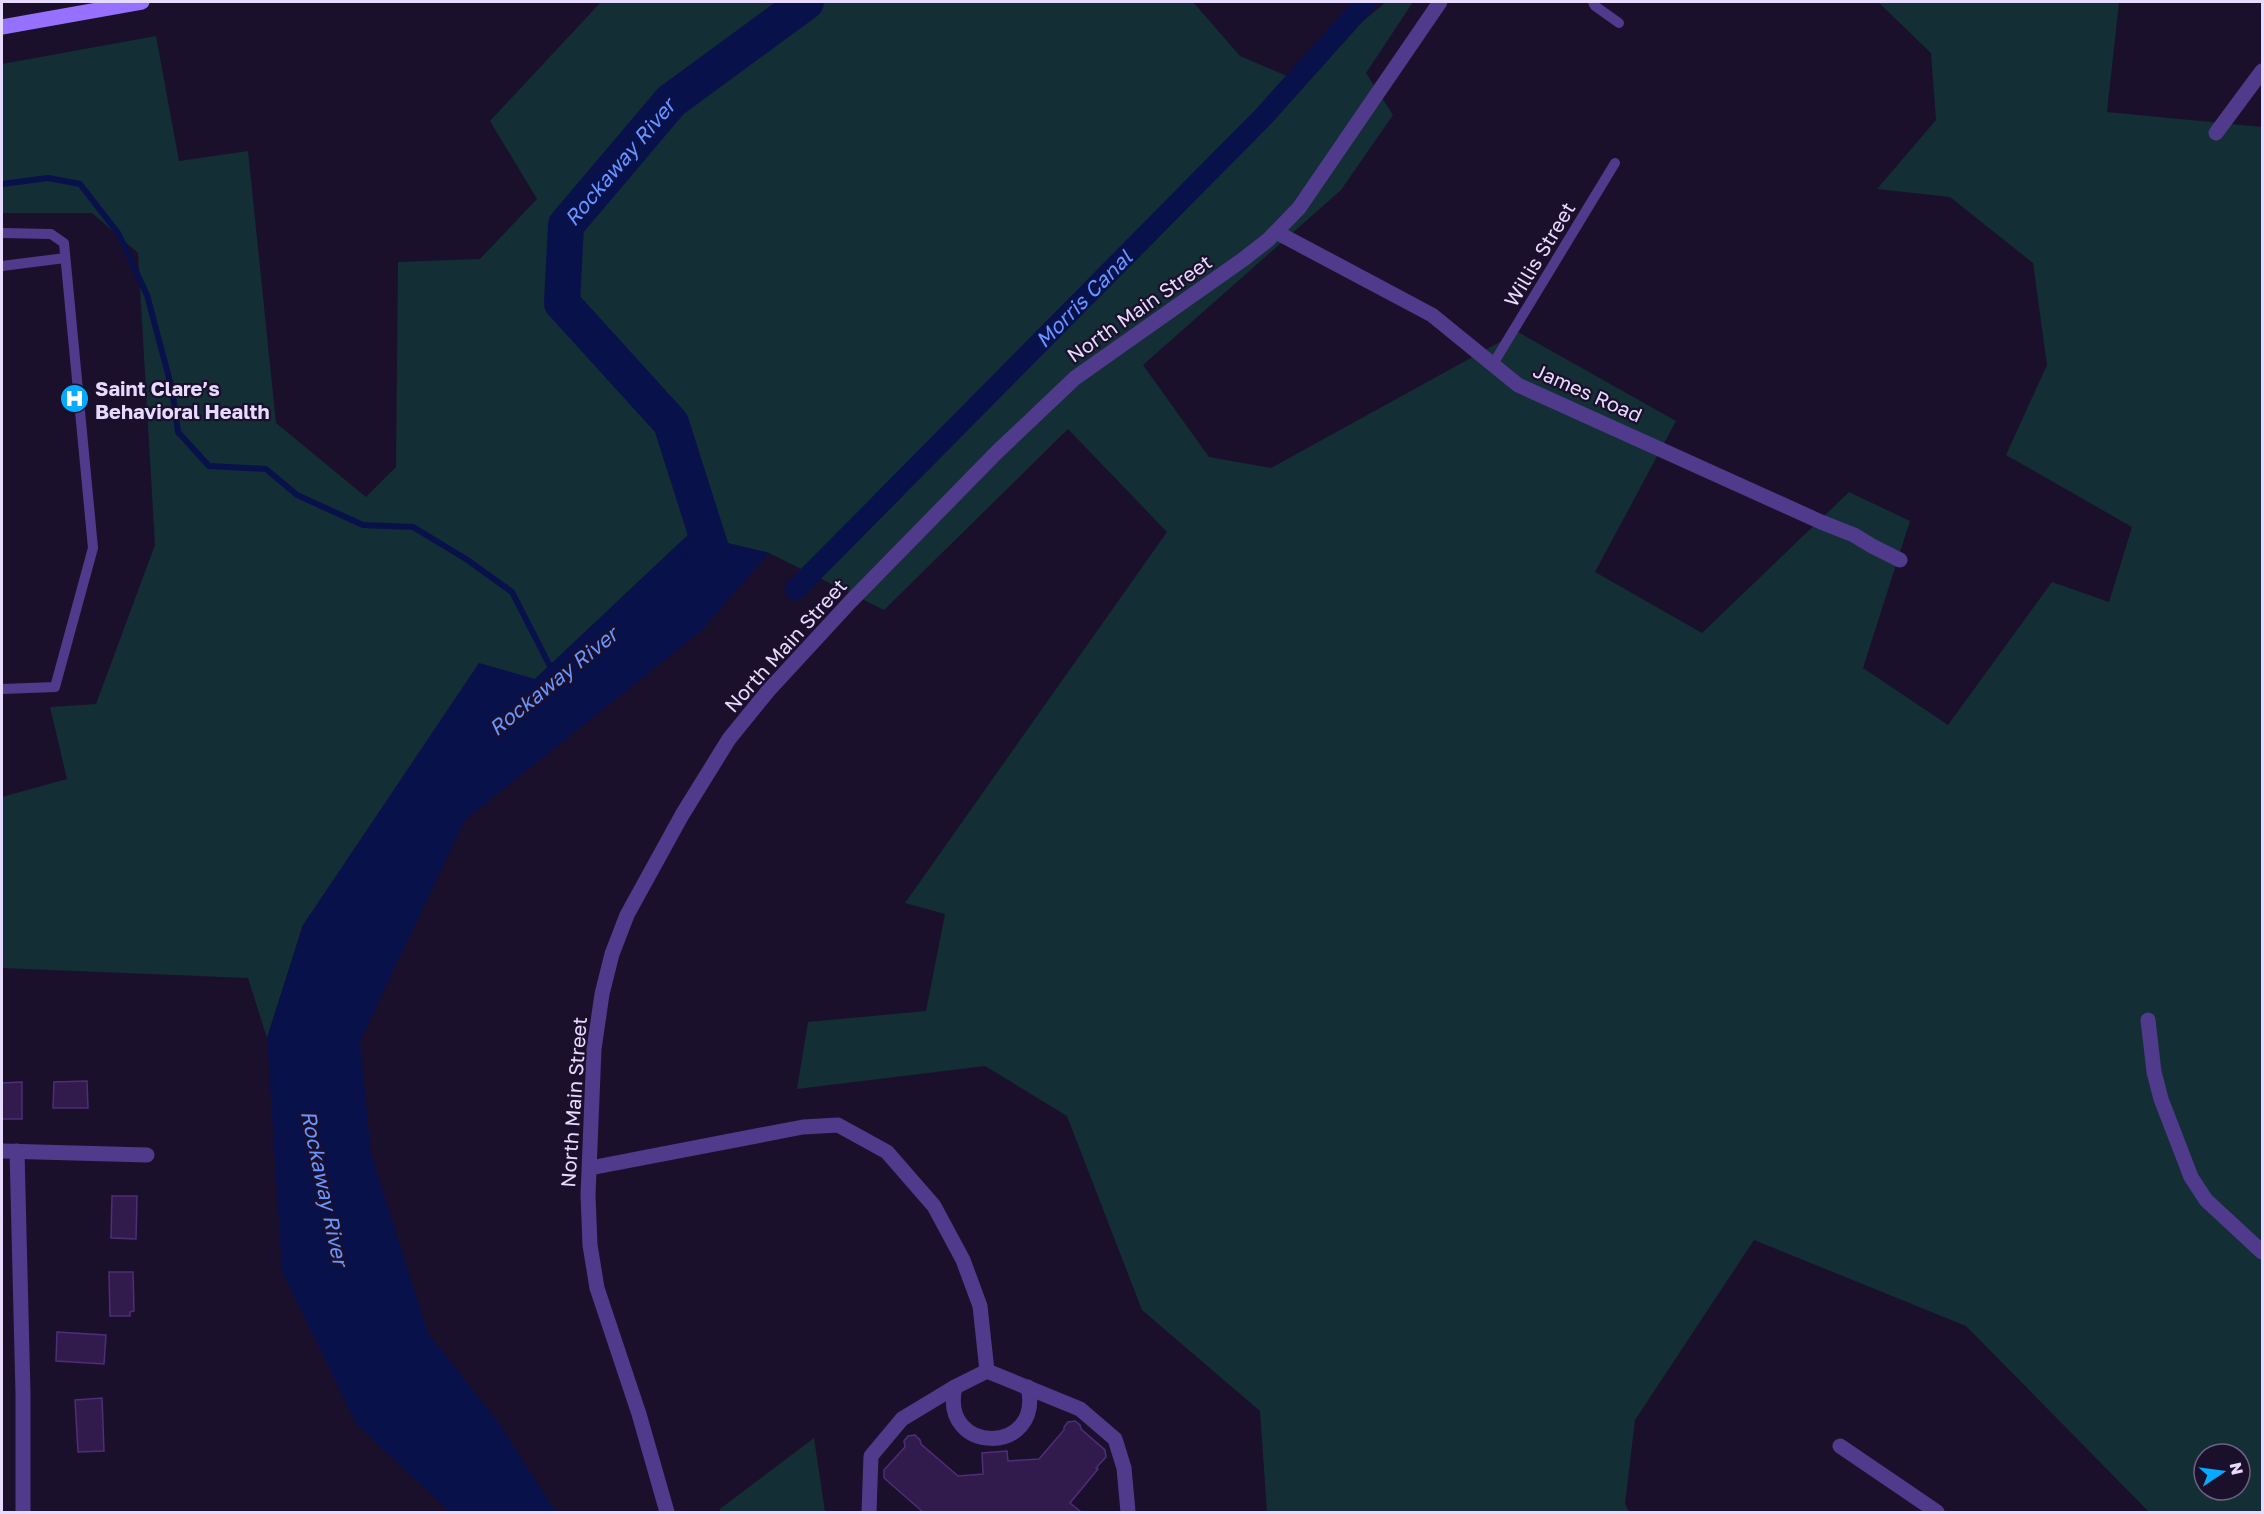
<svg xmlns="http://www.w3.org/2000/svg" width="2264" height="1514" font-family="'Golos Text',sans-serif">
<rect width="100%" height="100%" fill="#1b102b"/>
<g fill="#132e35" fill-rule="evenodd">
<path d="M 601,2 L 1193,2 L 1240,56 L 1294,79 L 1386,2 L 1413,2 L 1366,73 L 1393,115 L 1341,190 L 1143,365 L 1209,457 L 1271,468 L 1518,332 L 1676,421 L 1595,572 L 1702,633 L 1849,492 L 1910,521 L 1863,668 L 1948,725 L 2052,582 L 2109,602 L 2132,527 L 2006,455 L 2047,365 L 2033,263 L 1950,197 L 1877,189 L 1936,120 L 1931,53 L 1878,2 L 2119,2 L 2107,112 L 2262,127 L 2262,1512 L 2149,1512 L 1966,1326 L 1754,1240 L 1635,1420 L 1625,1504 L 1629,1512 L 1267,1512 L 1260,1411 L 1142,1310 L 1067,1116 L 985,1066 L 797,1089 L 808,1022 L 926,1011 L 945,914 L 905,903 L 1167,532 L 1068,429 L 884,610 L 769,553 L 689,534 L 535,679 L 303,925 L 267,1038 L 248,978 L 2,968 L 2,797 L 67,779 L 50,707 L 96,704 L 155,545 L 138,253 L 92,213 L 2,213 L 2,64 L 156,36 L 179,161 L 248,151 L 276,423 L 366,497 L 396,467 L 398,262 L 480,259 L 537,199 L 490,121 ZM 2204,1454 L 2240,1454 L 2240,1490 L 2204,1490 Z"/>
<path d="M 814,1438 L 825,1512 L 720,1512 L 720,1509 Z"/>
</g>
<path fill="#09114b" d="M 689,534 L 769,553 L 700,632 L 465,820 L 360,1041 L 371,1154 L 428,1333 L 498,1422 L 556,1512 L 450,1512 L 357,1425 L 282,1272 L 267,1038 L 303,925 L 479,663 L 535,679 Z"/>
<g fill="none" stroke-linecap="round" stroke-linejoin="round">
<path stroke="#09114b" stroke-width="6" d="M 2,184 L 48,178 L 80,184 L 118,233 L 147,295 L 172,389 L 178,432 L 209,466 L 266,469 L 297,495 L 363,525 L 413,527 L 466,559 L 512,592 L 553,672"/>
<path stroke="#09114b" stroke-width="21" id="s1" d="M 795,590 L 1264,116 L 1366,2"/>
<path stroke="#09114b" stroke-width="36" id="s2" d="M 689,574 L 713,555 L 671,423 L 562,303 L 566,225 L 671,101 L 806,2"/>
</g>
<g fill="#311b4c" stroke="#4e2d79" stroke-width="1.5">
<path d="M 87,1081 L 88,1108 L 53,1108 L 54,1082 Z"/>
<path d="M 22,1082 L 22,1119 L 2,1119 L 2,1083 Z"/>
<path d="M 112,1196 L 137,1196 L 136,1239 L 111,1238 Z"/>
<path d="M 109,1272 L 133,1272 L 134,1311 L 130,1312 L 130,1316 L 110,1316 Z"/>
<path d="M 57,1332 L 106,1335 L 104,1364 L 56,1361 Z"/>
<path d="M 102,1398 L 104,1451 L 78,1452 L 75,1400 Z"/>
<path d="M 1075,1421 L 1080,1425 L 1081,1429 L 1105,1450 L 1106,1457 L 1096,1468 L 1098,1469 L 1070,1503 L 1081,1512 L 923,1512 L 884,1478 L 884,1470 L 905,1447 L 904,1441 L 908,1436 L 915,1435 L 920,1440 L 921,1444 L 958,1476 L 983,1474 L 982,1453 L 1007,1451 L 1008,1461 L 1039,1459 L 1064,1430 L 1064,1427 L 1068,1422 Z"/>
</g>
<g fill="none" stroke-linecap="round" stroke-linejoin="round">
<g stroke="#503a8b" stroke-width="10">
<path d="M 1593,2 L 1595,6 L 1619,23"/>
<path d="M 2,233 L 51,234 L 64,243 L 93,548 L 55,687 L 2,689"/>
<path d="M 2,266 L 65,258"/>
<path d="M 1493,364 L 1615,163"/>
</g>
<g stroke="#503a8b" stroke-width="15">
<path d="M 2216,133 L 2262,71"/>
<path d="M 1276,232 L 1432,315 L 1518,385 L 1821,522 L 1854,535 L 1872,546 L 1900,560"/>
<path d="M 2148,1020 L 2154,1072 L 2161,1099 L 2191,1177 L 2206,1200 L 2262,1252"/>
<path d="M 2,1151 L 147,1155"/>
<path d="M 17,1151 L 23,1394 L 23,1512"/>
<path d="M 590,1168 L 803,1127 L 838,1125 L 887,1152 L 934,1206 L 963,1260 L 980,1306 L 987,1371"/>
<path d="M 955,1387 C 939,1455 1044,1456 1028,1387"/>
<path d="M 1840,1446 L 1937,1512"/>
<path d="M 667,1512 L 639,1414 L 597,1288 L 590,1245 L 588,1195 L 594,1049 L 602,994 L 612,954 L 627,915 L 682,815 L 729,739 L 768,691 L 851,601 L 997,452 L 1075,378 L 1245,258 L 1268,240 L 1299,208 L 1440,2"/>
<path d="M 869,1512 L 871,1456 L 902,1419 L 955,1387 L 987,1371 L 1080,1409 L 1115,1439 L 1124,1468 L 1128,1512"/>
</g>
<path stroke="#9671ff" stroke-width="15" d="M 2,27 L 142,2"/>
</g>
<defs>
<symbol id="hospital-disc" viewBox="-11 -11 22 22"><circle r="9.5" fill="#06abff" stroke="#1b102b"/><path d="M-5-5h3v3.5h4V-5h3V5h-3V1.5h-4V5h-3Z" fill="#fff"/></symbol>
</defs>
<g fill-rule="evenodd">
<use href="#hospital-disc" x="58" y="382" width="33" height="33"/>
</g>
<g text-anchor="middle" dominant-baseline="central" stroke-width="4.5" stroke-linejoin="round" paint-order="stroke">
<g font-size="20" fill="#e7daff" stroke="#1b102b">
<text transform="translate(1539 254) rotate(-59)">Willis Street</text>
<text transform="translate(1139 308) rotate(-35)">North Main Street</text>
<text transform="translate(1588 392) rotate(24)">James Road</text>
<text transform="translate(785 645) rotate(-48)">North Main Street</text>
<text transform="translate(573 1102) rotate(-86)">North Main Street</text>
</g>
<g font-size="20" font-weight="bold" fill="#e7daff" stroke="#1b102b" text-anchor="start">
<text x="95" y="388">Saint Clare’s<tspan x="95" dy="23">Behavioral Health</tspan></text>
</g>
<g font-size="21" font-style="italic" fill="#6895ff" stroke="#1b102b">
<text stroke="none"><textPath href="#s2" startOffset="492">Rockaway River</textPath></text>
<text stroke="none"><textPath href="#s1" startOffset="410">Morris Canal</textPath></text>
<text transform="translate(553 681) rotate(-39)">Rockaway River</text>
<text transform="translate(325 1188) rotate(78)">Rockaway River</text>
</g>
</g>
<rect width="2264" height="1514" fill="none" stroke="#e7daff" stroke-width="6"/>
<g transform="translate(2222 1472) rotate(77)"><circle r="28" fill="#1b102b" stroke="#6d6180" stroke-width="1.5"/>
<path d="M0-4.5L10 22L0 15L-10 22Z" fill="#06abff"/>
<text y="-9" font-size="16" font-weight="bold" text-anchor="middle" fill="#e7daff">N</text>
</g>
</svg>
